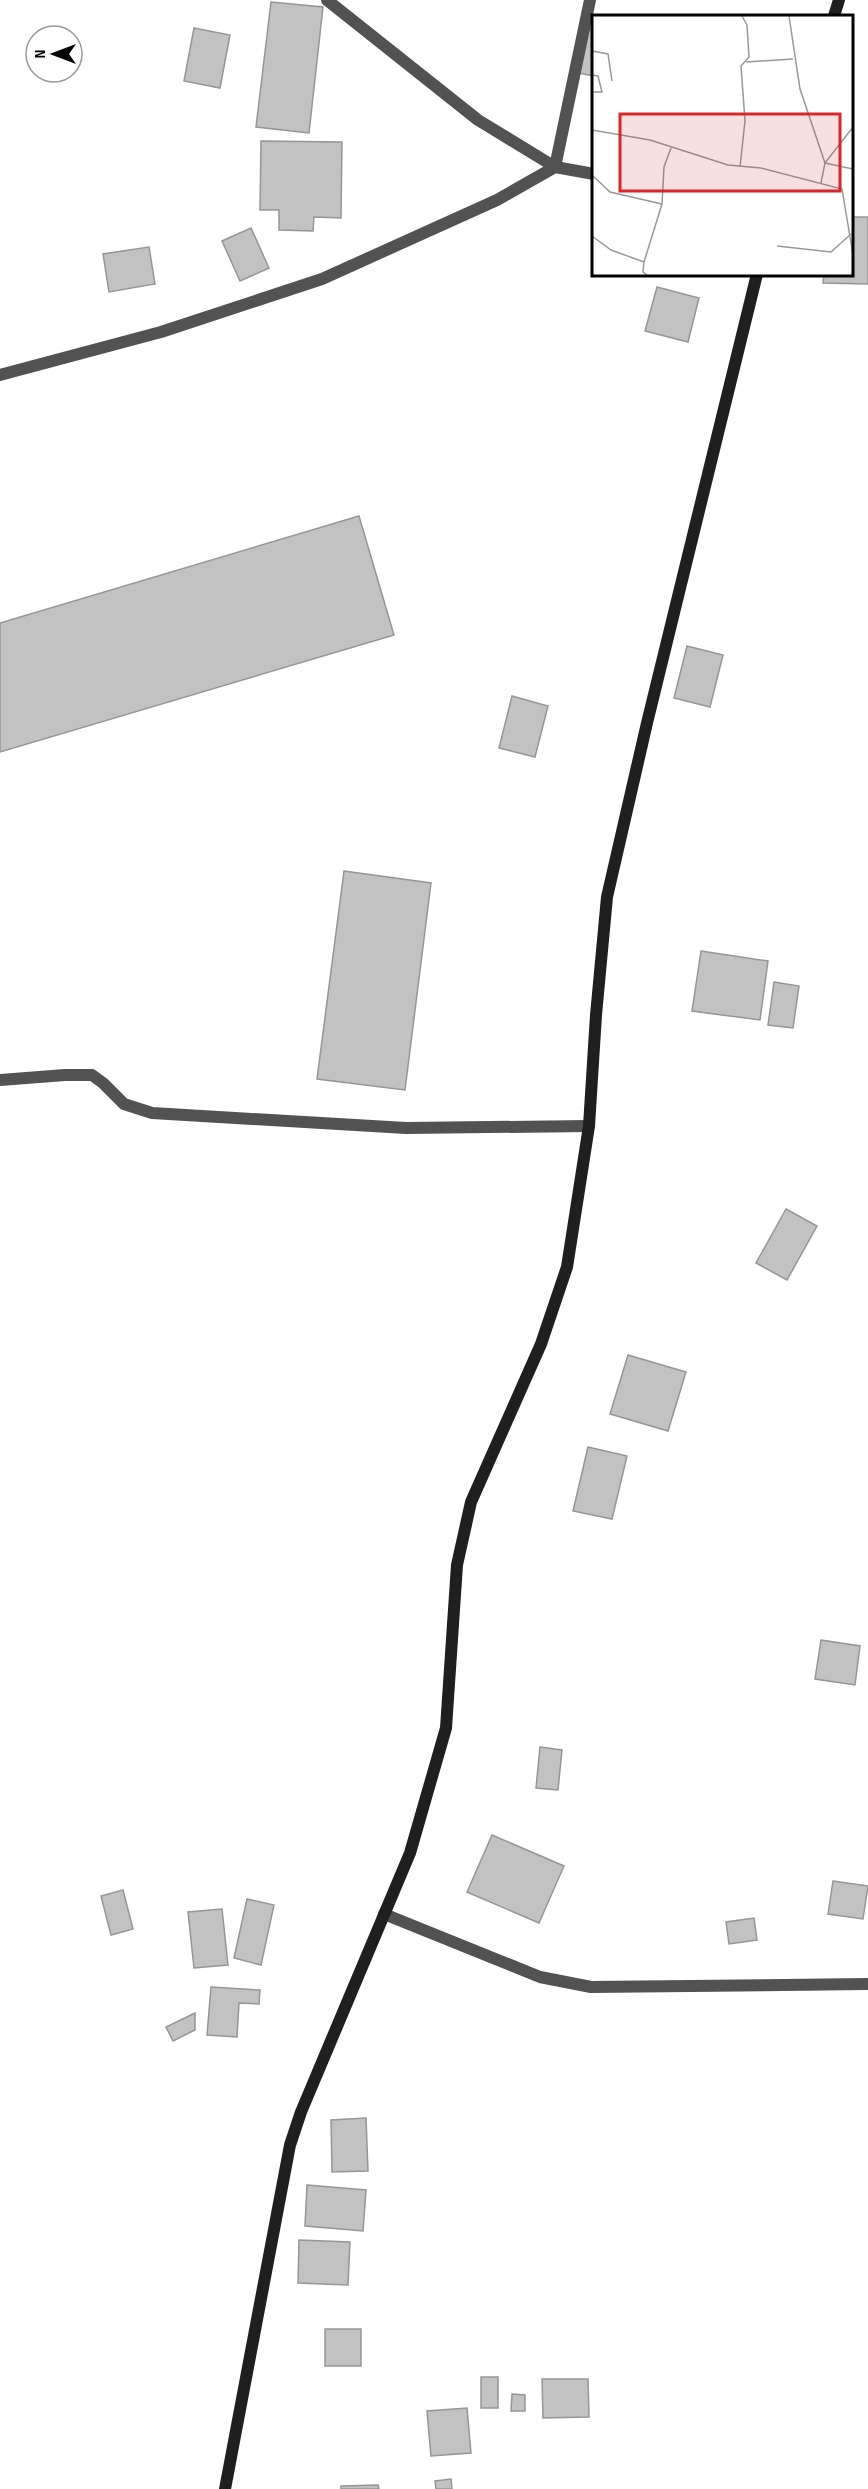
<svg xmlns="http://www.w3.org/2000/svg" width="868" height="2489" font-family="'Sofia Sans Condensed',sans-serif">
<rect width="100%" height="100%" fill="#fff"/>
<g fill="#c2c2c2" stroke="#969696" stroke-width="1.5">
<path d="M 271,2 L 323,7 L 309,133 L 256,127 Z"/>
<path d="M 194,28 L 230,35 L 220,88 L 184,81 Z"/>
<path d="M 587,28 L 594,30 L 594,76 L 578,73 Z"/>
<path d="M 261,141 L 342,142 L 341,218 L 314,217 L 313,231 L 279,230 L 279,210 L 260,210 Z"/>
<path d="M 852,217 L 868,217 L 868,284 L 823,283 L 824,274 L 852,274 Z"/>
<path d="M 251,228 L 269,268 L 240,281 L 222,241 Z"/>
<path d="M 149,247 L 155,284 L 109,292 L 103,254 Z"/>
<path d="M 657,287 L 699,298 L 688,342 L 645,331 Z"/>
<path d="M 359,516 L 394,635 L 0,752 L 0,623 Z"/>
<path d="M 687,646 L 723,655 L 710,707 L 674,698 Z"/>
<path d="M 512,696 L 548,706 L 535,757 L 499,748 Z"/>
<path d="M 344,871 L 431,883 L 405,1090 L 317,1079 Z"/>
<path d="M 701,951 L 768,961 L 760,1020 L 692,1011 Z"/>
<path d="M 774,982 L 799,986 L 793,1028 L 768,1025 Z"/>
<path d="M 786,1209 L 817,1226 L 787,1280 L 756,1263 Z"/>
<path d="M 628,1355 L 686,1372 L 668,1431 L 610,1414 Z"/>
<path d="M 588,1447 L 627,1456 L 612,1519 L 573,1511 Z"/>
<path d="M 821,1640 L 860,1646 L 855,1685 L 815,1679 Z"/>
<path d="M 540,1747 L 562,1750 L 558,1790 L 536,1788 Z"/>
<path d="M 492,1835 L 564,1866 L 539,1923 L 467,1892 Z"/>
<path d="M 833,1881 L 868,1886 L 863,1919 L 828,1914 Z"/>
<path d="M 123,1890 L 133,1929 L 111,1935 L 101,1896 Z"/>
<path d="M 247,1899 L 274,1905 L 261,1965 L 234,1958 Z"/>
<path d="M 222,1909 L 228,1965 L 194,1968 L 188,1912 Z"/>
<path d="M 754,1918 L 757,1940 L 729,1944 L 726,1922 Z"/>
<path d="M 211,1987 L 260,1990 L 259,2004 L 239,2003 L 237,2037 L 207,2035 Z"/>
<path d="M 195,2013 L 195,2030 L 173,2041 L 166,2027 Z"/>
<path d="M 366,2118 L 368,2171 L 332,2172 L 331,2120 Z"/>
<path d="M 307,2185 L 366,2190 L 363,2231 L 305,2226 Z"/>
<path d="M 299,2240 L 350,2242 L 348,2285 L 298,2283 Z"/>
<rect x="325" y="2329" width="36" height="37"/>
<rect x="481" y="2377" width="17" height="31"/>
<path d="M 542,2379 L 588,2379 L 589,2417 L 543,2418 Z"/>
<path d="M 512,2394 L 525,2395 L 525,2411 L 511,2411 Z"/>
<path d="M 467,2408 L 471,2453 L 431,2456 L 427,2411 Z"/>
<path d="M 451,2479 L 452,2489 L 436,2489 L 435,2481 Z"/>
<path d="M 378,2485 L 379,2489 L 341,2489 L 341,2486 Z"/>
</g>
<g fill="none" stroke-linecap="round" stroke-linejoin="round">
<g stroke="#525252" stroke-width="12">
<path d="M 555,167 L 590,0"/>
<path d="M 0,1080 L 65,1075 L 92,1075 L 103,1083 L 124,1104 L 152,1113 L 406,1128 L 589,1126"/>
</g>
<g stroke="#525252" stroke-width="12">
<path d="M 327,0 L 478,120 L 555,167"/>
<path d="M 0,375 L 161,332 L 322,279 L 497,200 L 555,167 L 594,174"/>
<path d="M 384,1914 L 540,1977 L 591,1987 L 868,1984"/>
</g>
<g stroke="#1f1f1f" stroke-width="12">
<path d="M 834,16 L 839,0"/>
<path d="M 225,2489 L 290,2145 L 301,2112 L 410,1853 L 446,1728 L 457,1565 L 471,1502 L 541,1344 L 567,1267 L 589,1126 L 596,1015 L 607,897 L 647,723 L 757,274"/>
</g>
</g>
<g transform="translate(592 15)">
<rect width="261" height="261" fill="#fff"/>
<path fill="none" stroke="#999" stroke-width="1.5" d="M 197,1 L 208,74 L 233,148 L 229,168M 0,36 L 16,39 L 20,66M 154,47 L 201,44M 0,60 L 6,61 L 10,77 L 0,77M 261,112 L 233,148 L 261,154M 0,115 L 58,125 L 136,150 L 169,153 L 250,174 L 261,240M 148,152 L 153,106 L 149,51 L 157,42 L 155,10 L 150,1M 0,160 L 18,177 L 70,189M 0,221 L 19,235 L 52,247 L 51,257 L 55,260M 185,231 L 239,237 L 259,219M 52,247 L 70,189 L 72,152 L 79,133"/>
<path fill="#d62828" fill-opacity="0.15" stroke="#d62828" stroke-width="3" d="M 28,99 L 248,99 L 248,176 L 28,176 Z"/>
<rect width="261" height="261" fill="none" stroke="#000" stroke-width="3"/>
</g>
<g transform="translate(54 54) rotate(270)"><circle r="28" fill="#ffffff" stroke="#999999" stroke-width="1.5"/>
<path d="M0-4.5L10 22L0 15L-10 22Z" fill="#000000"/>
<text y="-9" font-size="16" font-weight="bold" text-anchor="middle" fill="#000000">N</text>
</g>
</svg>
